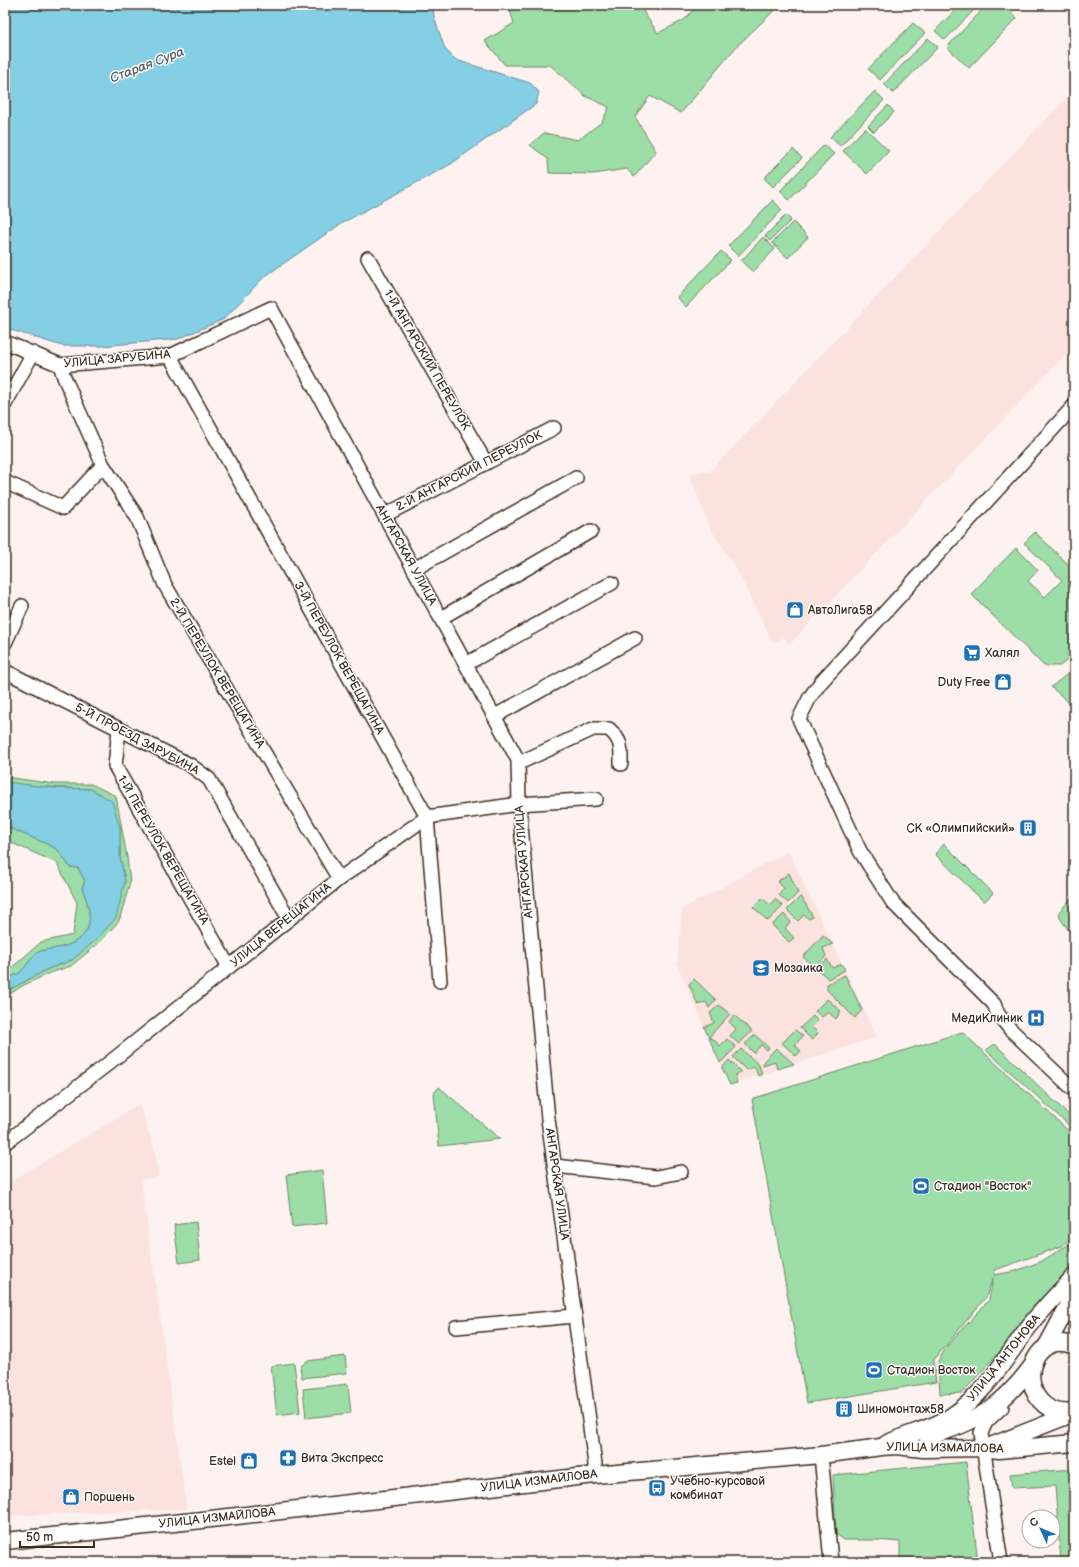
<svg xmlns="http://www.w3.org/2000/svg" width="1079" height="1567" font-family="'Balsamiq Sans',sans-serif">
<rect width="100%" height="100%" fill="#fef2f0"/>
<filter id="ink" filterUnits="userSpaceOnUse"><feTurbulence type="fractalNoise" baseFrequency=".025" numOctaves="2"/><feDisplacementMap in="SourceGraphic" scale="8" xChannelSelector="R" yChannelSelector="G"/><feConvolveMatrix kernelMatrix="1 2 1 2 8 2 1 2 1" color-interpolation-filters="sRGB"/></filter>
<g filter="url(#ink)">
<g fill="#fce2de">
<path d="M 1074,90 L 1074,346 L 789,645 L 784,637 L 773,643 L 734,565 L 708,525 L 690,475 L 701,471 L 709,472 Z"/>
<path d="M 788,851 L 877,1037 L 730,1085 L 677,965 L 682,909 Z"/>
<path d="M 139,1104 L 155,1150 L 159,1177 L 141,1180 L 187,1509 L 5,1516 L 5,1185 Z"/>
</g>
<g fill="#9cdda8" stroke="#6c8463">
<path d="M 505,5 L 643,5 L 644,13 L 658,33 L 684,20 L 698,5 L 780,5 L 736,47 L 681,113 L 650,96 L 635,117 L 656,151 L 634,177 L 627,169 L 593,174 L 549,173 L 548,159 L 530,145 L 544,133 L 578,140 L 602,122 L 609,107 L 585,96 L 550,65 L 505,65 L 485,41 L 514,23 L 509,8 Z"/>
<path d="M 960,5 L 979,5 L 945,40 L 935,31 Z"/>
<path d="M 987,5 L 1004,5 L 1017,18 L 969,68 L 947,47 Z"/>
<path d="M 913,23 L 925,33 L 880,80 L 868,69 Z"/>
<path d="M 928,38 L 938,47 L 893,93 L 884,84 Z"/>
<path d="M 875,91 L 884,100 L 840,146 L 830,137 Z"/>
<path d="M 888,105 L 894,112 L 874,132 L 868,126 Z"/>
<path d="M 865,128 L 889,151 L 867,174 L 843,151 Z"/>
<path d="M 824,145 L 834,154 L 789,200 L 780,191 Z"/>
<path d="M 793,149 L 802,158 L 773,187 L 764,178 Z"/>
<path d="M 773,200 L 782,210 L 738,256 L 728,246 Z"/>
<path d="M 786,215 L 791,220 L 770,241 L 765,236 Z"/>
<path d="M 793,222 L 808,237 L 788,258 L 772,243 Z"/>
<path d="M 763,237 L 775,249 L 753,272 L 741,261 Z"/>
<path d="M 721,251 L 731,260 L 686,307 L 677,297 Z"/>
<path d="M 1035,532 L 1074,570 L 1074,654 L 1060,666 L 1044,666 L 971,594 L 1016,548 L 1038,570 L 1028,581 L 1045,597 L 1062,580 L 1024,543 Z"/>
<path d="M 1074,669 L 1074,707 L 1051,687 Z"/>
<path d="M 5,777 L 55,784 L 91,784 L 116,796 L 127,857 L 130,883 L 119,921 L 99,943 L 71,966 L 50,973 L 24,985 L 5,997 L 5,992 L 48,969 L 72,960 L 125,881 L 120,857 L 120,827 L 91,789 C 62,788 33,787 5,782 Z"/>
<path d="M 5,826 L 47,844 L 58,850 L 70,867 L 78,868 L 85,881 L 82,888 C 93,916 96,937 62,947 C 55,949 47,949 41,951 C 30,955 28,967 19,973 C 15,976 9,977 5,979 L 5,972 L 8,971 L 41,942 L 73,935 L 77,903 L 57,863 L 5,840 Z"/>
<path d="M 944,844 L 993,893 L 984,902 L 935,854 Z"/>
<path d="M 789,873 L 798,893 L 788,903 L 779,895 L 784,888 L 777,882 Z"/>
<path d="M 1074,895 L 1074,929 L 1069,931 L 1060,918 L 1059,912 Z"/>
<path d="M 801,896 L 813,917 L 809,919 L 804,915 L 798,921 L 787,910 Z"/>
<path d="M 762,898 L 770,905 L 775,899 L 783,906 L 768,921 L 753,907 Z"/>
<path d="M 784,914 L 791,922 L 785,928 L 794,938 L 789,942 L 772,925 Z"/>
<path d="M 823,935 L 833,944 L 823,948 L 826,956 L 815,968 L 803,957 Z"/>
<path d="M 827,959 L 832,968 L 842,964 L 845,970 L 828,979 L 818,969 Z"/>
<path d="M 845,975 L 862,1010 L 855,1018 L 827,990 L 827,984 Z"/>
<path d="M 694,979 L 716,1000 L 709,1008 L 706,1002 L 698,1005 L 689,984 Z"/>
<path d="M 827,999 L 841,1011 L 836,1019 L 828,1012 L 822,1017 L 815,1011 Z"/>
<path d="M 719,1005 L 730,1014 L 709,1037 L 713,1039 L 720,1046 L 727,1039 L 736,1047 L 720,1063 L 704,1027 L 714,1023 L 710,1013 Z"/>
<path d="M 734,1015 L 752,1031 L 739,1044 L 730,1036 L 736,1029 L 729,1022 Z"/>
<path d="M 813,1016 L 818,1021 L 812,1027 L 818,1033 L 812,1040 L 800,1028 Z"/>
<path d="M 795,1030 L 803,1036 L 795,1045 L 801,1051 L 796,1056 L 782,1043 Z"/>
<path d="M 962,1032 L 1074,1136 L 1074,1235 L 1062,1246 L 995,1270 L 994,1275 L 1016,1271 L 1042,1261 L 1074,1241 L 1074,1270 L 962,1393 L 940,1394 L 938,1361 L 948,1345 L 989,1300 L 993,1278 L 986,1297 L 933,1361 L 936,1382 L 807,1403 L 752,1099 Z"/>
<path d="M 755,1035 L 769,1048 L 767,1050 L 761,1045 L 754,1053 L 745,1044 Z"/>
<path d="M 995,1044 L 1074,1120 L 1074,1130 L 986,1050 Z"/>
<path d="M 776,1048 L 794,1064 L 777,1069 L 775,1061 L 763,1065 L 763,1062 Z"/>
<path d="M 741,1049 L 759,1065 L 762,1074 L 758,1076 L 755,1067 L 746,1070 L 733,1057 Z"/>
<path d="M 729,1060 L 741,1072 L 735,1075 L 737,1083 L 730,1085 L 722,1068 Z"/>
<path d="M 439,1087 L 500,1139 L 439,1146 L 434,1093 Z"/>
<path d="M 322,1170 L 327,1223 L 292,1227 L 286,1175 Z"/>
<path d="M 196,1222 L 200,1260 L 179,1263 L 174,1225 Z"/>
<path d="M 345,1356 L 347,1373 L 302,1378 L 300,1367 L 307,1361 Z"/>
<path d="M 294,1363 L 300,1412 L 277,1415 L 271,1366 Z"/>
<path d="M 348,1384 L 351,1413 L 306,1418 L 303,1389 Z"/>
<path d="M 966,1462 L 978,1562 L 900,1562 L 900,1542 L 877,1540 L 844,1540 L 836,1534 L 833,1475 Z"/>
<path d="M 1074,1469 L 1074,1562 L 1061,1562 L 1055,1486 L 1012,1488 L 1010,1474 Z"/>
</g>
<g fill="#84cfe4" stroke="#678d95">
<path d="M 5,5 L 433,5 L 434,17 L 445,49 L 456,60 L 530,83 L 539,92 L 536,104 L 451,164 L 342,223 L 264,277 L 224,319 L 178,339 L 102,346 L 62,346 L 5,328 Z"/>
<path d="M 5,782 L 55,788 L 91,789 L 112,801 L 120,827 L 120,857 L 125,881 L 116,918 L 97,939 L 72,960 L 48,969 L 5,992 L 5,979 C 9,977 15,976 19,973 C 28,967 30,955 41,951 C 47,949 55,949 62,947 C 96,937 93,916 82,888 L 85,881 L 78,868 L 70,867 L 58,850 L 47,844 L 5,826 Z"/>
</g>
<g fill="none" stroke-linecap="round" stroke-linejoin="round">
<defs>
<g id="minor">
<path d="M 368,258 L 486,463"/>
<path d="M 5,342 L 60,365 L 170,356 L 271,308 L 518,760 L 519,804 L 548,1119 L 595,1464 L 595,1475"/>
<path d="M 170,356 L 427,817 L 440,981"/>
<path d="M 60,365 L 64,377 L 103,465 L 137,517 L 165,585 L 339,879"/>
<path d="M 5,404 L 33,353"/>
<path d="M 1074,406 L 821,682 L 810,697 L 799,719 L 860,851 L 893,903 L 994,1004 L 998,1014 L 1010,1029 L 1074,1090"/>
<path d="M 5,482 L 63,508 L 103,465"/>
<path d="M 385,515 L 554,428"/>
<path d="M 414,569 L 576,478"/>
<path d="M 441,618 L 591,531"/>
<path d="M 5,643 L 22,606"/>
<path d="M 466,664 L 612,583"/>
<path d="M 5,671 L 190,765 L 209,779 L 289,919"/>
<path d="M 495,716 L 635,638"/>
<path d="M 119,729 L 115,766 L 229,967"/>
<path d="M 519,763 L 593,729 L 609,729 C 622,741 621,747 621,764"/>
<path d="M 5,1143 L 109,1063 L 339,879 L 427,817 L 519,804 L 596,799"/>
<path d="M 555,1166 L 656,1177 L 681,1172"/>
<path d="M 456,1327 L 574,1316"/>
<path d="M 821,1455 L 831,1562"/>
<path d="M 1001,1562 L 981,1433 L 986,1422 L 1002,1407"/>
</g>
<g id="major">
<path d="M 1074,1345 C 1068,1344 1062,1342 1056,1343 C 1017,1352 1025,1419 1074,1412"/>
<path d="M 1046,1347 L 1074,1295"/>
<path d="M 927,1436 C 975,1425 1003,1405 1032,1366"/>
<path d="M 886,1444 C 908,1433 933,1429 953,1415 C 985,1394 1005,1359 1027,1329 C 1041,1311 1058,1293 1074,1277"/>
<path d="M 993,1445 L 1072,1414"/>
<path d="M 5,1541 L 193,1521 L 595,1475 L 821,1455 L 881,1447 L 897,1446 L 923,1449 L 984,1448 L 999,1450 L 1074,1443"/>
</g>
</defs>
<use href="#minor" stroke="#3b2a1e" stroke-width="16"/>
<use href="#major" stroke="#3b2a1e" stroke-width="19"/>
<use href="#minor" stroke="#fff" stroke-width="13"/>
<use href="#major" stroke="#fff" stroke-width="16"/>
</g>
</g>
<defs>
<symbol id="shop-square" viewBox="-11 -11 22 22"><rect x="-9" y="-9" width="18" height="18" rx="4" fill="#1f6fb2" stroke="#fff"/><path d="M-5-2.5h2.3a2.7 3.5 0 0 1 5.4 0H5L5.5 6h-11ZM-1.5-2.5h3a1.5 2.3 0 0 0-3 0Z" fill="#fff"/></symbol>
<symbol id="supermarket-square" viewBox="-11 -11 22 22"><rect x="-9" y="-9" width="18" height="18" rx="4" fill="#1f6fb2" stroke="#fff"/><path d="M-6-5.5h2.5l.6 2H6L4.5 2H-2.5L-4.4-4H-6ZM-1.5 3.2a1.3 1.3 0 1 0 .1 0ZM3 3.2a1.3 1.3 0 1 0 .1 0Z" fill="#fff"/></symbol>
<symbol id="building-square" viewBox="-11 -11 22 22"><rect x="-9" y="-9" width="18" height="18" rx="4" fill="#1f6fb2" stroke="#fff"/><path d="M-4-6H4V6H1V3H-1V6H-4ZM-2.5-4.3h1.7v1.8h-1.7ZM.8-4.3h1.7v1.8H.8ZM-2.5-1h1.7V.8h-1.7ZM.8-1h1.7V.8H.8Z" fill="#fff"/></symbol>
<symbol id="school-square" viewBox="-11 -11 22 22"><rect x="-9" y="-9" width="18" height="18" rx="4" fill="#1f6fb2" stroke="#fff"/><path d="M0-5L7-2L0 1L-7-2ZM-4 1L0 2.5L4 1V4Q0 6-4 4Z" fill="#fff"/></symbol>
<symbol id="hospital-square" viewBox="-11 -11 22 22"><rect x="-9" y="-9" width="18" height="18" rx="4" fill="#1f6fb2" stroke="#fff"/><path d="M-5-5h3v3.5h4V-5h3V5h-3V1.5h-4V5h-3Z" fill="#fff"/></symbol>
<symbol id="stadium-square" viewBox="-11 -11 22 22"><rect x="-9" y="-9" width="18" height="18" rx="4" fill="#1f6fb2" stroke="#fff"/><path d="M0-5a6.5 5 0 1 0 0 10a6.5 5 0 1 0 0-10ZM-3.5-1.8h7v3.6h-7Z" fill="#fff"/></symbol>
<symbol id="pharmacy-square" viewBox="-11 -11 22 22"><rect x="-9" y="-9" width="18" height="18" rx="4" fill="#1f6fb2" stroke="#fff"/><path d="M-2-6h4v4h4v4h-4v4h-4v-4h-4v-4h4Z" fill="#fff"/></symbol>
<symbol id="bus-square" viewBox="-11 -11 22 22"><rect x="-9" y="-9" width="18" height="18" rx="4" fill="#1f6fb2" stroke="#fff"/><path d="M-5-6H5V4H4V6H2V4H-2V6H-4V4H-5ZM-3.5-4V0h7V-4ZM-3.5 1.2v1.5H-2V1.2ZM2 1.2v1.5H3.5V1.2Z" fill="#fff"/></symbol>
</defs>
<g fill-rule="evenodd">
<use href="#shop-square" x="785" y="600" width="20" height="20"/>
<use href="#supermarket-square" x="962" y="643" width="20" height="20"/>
<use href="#shop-square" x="993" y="672" width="20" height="20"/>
<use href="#building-square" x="1018" y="818" width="20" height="20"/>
<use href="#school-square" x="751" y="958" width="20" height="20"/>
<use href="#hospital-square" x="1026" y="1008" width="20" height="20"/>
<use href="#stadium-square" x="911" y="1176" width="20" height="20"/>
<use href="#stadium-square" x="864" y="1360" width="20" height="20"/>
<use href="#building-square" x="834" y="1399" width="20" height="20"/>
<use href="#pharmacy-square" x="278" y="1448" width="20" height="20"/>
<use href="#shop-square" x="239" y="1451" width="20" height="20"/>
<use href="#bus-square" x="647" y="1478" width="20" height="20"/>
<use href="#shop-square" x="61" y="1487" width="20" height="20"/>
</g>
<g text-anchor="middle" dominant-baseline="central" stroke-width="3" stroke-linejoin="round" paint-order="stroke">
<g font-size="12" fill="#3b2a1e" stroke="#fff">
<text transform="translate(117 359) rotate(-5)">УЛИЦА ЗАРУБИНА</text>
<text transform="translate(427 360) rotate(60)">1-Й АНГАРСКИЙ ПЕРЕУЛОК</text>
<text transform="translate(469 471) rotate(-27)">2-Й АНГАРСКИЙ ПЕРЕУЛОК</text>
<text transform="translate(406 555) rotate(61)">АНГАРСКАЯ УЛИЦА</text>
<text transform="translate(339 658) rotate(61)">3-Й ПЕРЕУЛОК ВЕРЕЩАГИНА</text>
<text transform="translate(217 673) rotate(59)">2-Й ПЕРЕУЛОК ВЕРЕЩАГИНА</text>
<text transform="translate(137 739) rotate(28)">5-Й ПРОЕЗД ЗАРУБИНА</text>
<text transform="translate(163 850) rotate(60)">1-Й ПЕРЕУЛОК ВЕРЕЩАГИНА</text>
<text transform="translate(524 862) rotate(-95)">АНГАРСКАЯ УЛИЦА</text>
<text transform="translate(281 925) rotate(-39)">УЛИЦА ВЕРЕЩАГИНА</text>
<text transform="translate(557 1184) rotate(82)">АНГАРСКАЯ УЛИЦА</text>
<text transform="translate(1004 1358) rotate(-51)">УЛИЦА АНТОНОВА</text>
<text transform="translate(945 1448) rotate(1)">УЛИЦА ИЗМАЙЛОВА</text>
<text transform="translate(539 1481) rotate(-7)">УЛИЦА ИЗМАЙЛОВА</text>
<text transform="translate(217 1518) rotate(-6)">УЛИЦА ИЗМАЙЛОВА</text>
</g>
<g font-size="12" fill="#3b2a1e" stroke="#fff" text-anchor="start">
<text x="808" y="610">АвтоЛига58</text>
<text x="985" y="653">Халял</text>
<text x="990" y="682" text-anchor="end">Duty Free</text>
<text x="1015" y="828" text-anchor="end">СК «Олимпийский»</text>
<text x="774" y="968">Мозаика</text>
<text x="1023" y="1018" text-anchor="end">МедиКлиник</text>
<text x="934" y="1186">Стадион "Восток"</text>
<text x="887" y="1370">Стадион Восток</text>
<text x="857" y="1409">Шиномонтаж58</text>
<text x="301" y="1458">Вита Экспресс</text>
<text x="236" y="1461" text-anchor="end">Estel</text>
<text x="670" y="1481">Учебно-курсовой<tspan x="670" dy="14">комбинат</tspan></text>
<text x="84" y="1497">Поршень</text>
</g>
<g font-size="13" font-style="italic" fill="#515c59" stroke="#fff">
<text transform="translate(147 65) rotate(-21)">Старая Сура</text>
</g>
</g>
<rect width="1079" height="1567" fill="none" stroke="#fff" stroke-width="20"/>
<rect x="10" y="10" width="1059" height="1547" fill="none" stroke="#3b2a1e" stroke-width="1.5" filter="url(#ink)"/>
<g transform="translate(1041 1529) rotate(314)"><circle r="19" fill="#ffffff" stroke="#b1aaa5"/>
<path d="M0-3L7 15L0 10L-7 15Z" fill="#1f6fb2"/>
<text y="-6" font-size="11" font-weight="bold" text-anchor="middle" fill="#3b2a1e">С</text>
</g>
<path d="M20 1541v6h74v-6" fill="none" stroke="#3b2a1e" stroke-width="2"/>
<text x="26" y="1541" font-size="12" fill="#3b2a1e" stroke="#ffffff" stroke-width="3" paint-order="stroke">50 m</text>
</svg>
